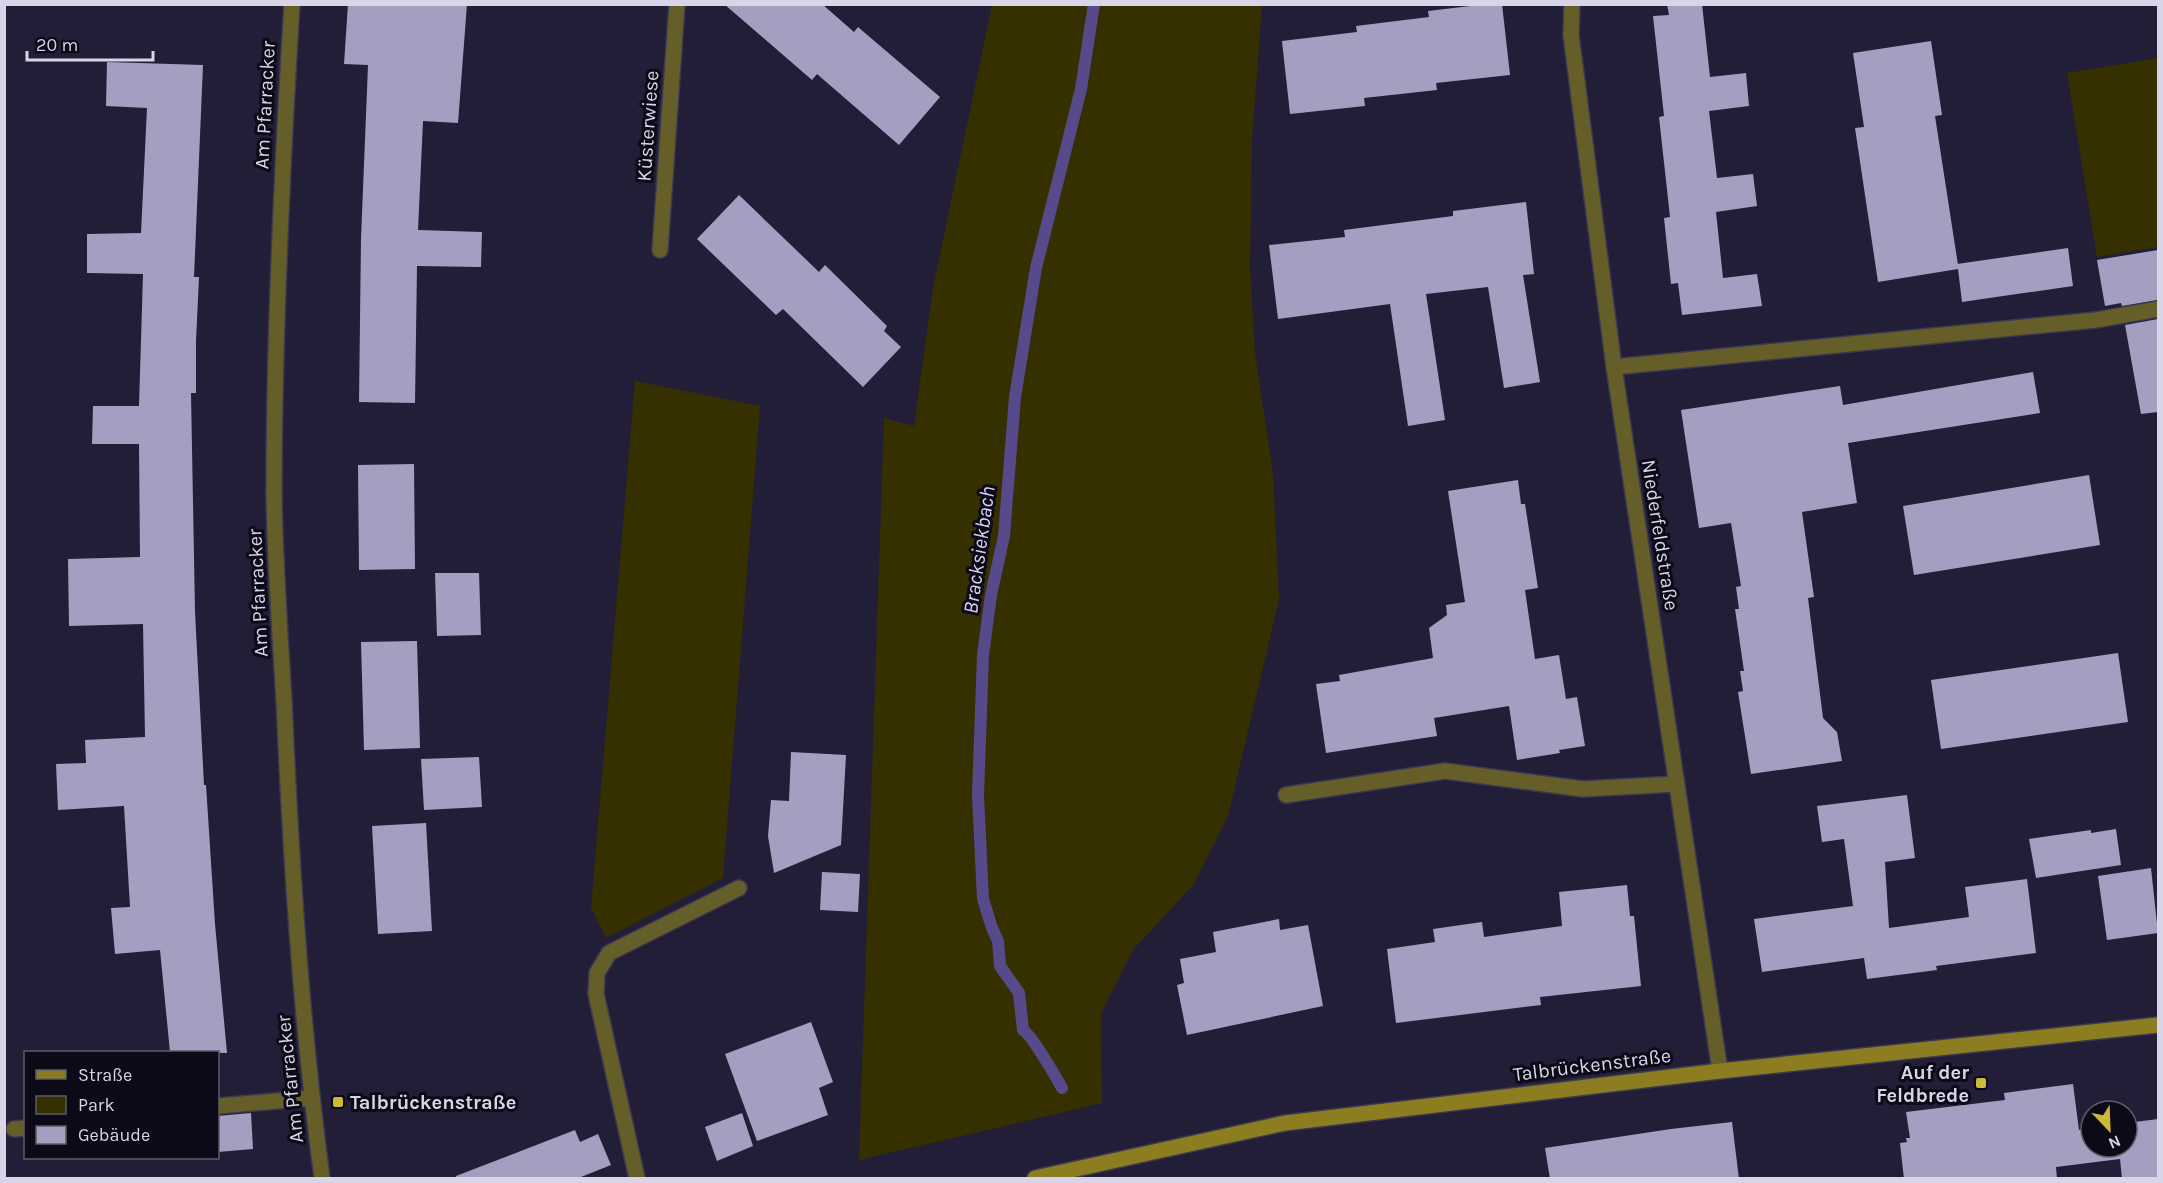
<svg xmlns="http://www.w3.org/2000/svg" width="2163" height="1183" font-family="Karla,sans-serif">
<rect width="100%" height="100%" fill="#221e38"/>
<g fill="#363001">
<path d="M 992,5 L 1262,5 L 1252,140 L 1250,266 L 1255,353 L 1273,474 L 1279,599 L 1228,816 L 1193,885 L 1133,950 L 1101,1013 L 1102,1103 L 859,1160 L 884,418 L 914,426 L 933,288 Z"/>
<path d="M 2158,58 L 2158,247 L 2097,257 L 2067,73 Z"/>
<path d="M 635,381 L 760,406 L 723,878 L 606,938 L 591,908 Z"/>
</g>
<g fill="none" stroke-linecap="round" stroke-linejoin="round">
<path stroke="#574a8b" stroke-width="12" d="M 1062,1088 C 1056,1077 1031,1034 1023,1030 L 1019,993 L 1000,966 L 998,941 L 992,928 L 983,899 L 978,795 L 983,655 L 991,595 L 1004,536 L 1015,397 L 1036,268 L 1081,89 L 1094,4"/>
</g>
<g fill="#a39fc1">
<path d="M 348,4 L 467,4 L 458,123 L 423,121 L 418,230 L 482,232 L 481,267 L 417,266 L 415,403 L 359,402 L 361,239 L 368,65 L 344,64 Z"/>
<path d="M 724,4 L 822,4 L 854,32 L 858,27 L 940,97 L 899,145 L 817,74 L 812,80 Z"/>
<path d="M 1487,4 L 1502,4 L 1510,75 L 1436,83 L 1437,90 L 1364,98 L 1365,106 L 1290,114 L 1282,41 L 1357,32 L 1356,26 L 1429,17 L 1428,11 Z"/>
<path d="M 1667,4 L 1702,4 L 1710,77 L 1746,73 L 1749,106 L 1709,111 L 1717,178 L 1753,174 L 1757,206 L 1716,212 L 1723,278 L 1757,274 L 1762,306 L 1682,315 L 1678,283 L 1671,284 L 1664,218 L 1670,217 L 1659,117 L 1664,116 L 1653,16 L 1669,15 Z"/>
<path d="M 1931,41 L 1942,115 L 1935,116 L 1958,265 L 1957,264 L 2068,248 L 2073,286 L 1962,302 L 1958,269 L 1878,282 L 1855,128 L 1864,127 L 1853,53 Z"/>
<path d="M 107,62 L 203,65 L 194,277 L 199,277 L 196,341 L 196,393 L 191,393 L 195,612 L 204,785 L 206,785 L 215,924 L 227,1053 L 170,1052 L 160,950 L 115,954 L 111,908 L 130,907 L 124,806 L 58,810 L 56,764 L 86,763 L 85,740 L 145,737 L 143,624 L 69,626 L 68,559 L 140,557 L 139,444 L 92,444 L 93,406 L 139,406 L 143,274 L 87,273 L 87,234 L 141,233 L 147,108 L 106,106 Z"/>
<path d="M 739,195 L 819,272 L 825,265 L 887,326 L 884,331 L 901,347 L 863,387 L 783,309 L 776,315 L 697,239 Z"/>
<path d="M 1526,202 L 1534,274 L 1523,275 L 1540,382 L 1504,388 L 1488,287 L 1426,294 L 1445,420 L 1408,426 L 1390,304 L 1278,319 L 1269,245 L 1345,237 L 1344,230 L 1453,216 L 1453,211 Z"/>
<path d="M 2158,250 L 2158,300 L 2122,306 L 2121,303 L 2105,306 L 2097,260 Z"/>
<path d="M 2158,319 L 2158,412 L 2141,414 L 2125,325 Z"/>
<path d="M 2033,372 L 2040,413 L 1848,443 L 1857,503 L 1802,512 L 1814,597 L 1808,598 L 1823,718 L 1837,732 L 1842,761 L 1751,774 L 1738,692 L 1743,691 L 1740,671 L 1744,671 L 1735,609 L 1739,609 L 1736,587 L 1741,586 L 1731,523 L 1699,528 L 1681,410 L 1840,386 L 1843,405 Z"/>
<path d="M 414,464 L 415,569 L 359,570 L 358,465 Z"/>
<path d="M 2089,475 L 2100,545 L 1914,575 L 1903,506 Z"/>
<path d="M 1518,480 L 1521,504 L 1525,504 L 1538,588 L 1525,590 L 1535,659 L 1559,655 L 1566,699 L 1577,697 L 1585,746 L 1559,750 L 1560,753 L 1517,760 L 1509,706 L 1434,718 L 1437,736 L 1326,753 L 1316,684 L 1340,681 L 1339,675 L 1433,658 L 1429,628 L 1447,615 L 1446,605 L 1465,602 L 1448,491 Z"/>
<path d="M 435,573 L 479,573 L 481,635 L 437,636 Z"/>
<path d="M 417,641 L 420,748 L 364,750 L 361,642 Z"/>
<path d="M 2118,653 L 2128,722 L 1941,749 L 1931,680 Z"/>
<path d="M 791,752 L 846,755 L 841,845 L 774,873 L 768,836 L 771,800 L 789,801 Z"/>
<path d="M 479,757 L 482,807 L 424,810 L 421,759 Z"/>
<path d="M 1907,795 L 1915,858 L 1885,862 L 1889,928 L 1969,917 L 1965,887 L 2027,879 L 2036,953 L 1936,966 L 1937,970 L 1867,979 L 1864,958 L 1762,972 L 1754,919 L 1853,906 L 1844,839 L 1822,842 L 1817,806 Z"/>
<path d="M 426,823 L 432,931 L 378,934 L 372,826 Z"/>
<path d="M 2116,829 L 2121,865 L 2036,878 L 2029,839 L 2091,830 L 2091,833 Z"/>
<path d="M 2151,868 L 2158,933 L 2107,940 L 2098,876 Z"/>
<path d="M 822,872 L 860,874 L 858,912 L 820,910 Z"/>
<path d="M 1627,885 L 1630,916 L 1634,916 L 1641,986 L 1540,997 L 1541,1005 L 1396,1023 L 1387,949 L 1435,942 L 1433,929 L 1482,922 L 1484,937 L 1562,926 L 1559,892 Z"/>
<path d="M 1279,919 L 1280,930 L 1308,925 L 1323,1006 L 1187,1035 L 1177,985 L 1184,983 L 1180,959 L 1216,952 L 1213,932 Z"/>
<path d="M 811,1022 L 833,1082 L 819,1088 L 828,1115 L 757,1141 L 725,1054 Z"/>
<path d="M 2073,1084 L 2079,1130 L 2091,1128 L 2091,1147 L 2127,1147 L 2127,1123 L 2158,1119 L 2158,1179 L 2122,1179 L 2120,1159 L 2056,1167 L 2057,1179 L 1904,1179 L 1900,1143 L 1907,1142 L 1906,1138 L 1910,1138 L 1906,1112 L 2005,1100 L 2004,1093 Z"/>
<path d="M 251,1113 L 253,1149 L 218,1152 L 218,1116 Z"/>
<path d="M 742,1113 L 753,1146 L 717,1161 L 705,1127 Z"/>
<path d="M 1732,1122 L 1739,1179 L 1550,1179 L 1545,1148 L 1671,1129 Z"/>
<path d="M 575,1130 L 580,1142 L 598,1134 L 611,1165 L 576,1179 L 457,1179 L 456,1176 Z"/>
</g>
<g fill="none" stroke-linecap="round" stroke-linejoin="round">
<defs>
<g id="lane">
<path d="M 1614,367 L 2096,320 L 2158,309"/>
<path d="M 1286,795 L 1445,771 L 1583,789 L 1676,784"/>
<path d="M 218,1106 L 311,1098"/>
<path d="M 14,1129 L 26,1128"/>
<path d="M 637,1178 L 596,994 L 597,973 L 609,953 L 739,888"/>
</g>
<g id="street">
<path d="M 292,4 C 282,168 274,331 274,495 C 275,564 280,633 284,701 C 291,861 301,1020 322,1178"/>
<path d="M 1572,4 L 1571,35 L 1614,367 L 1720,1071"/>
<path d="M 660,250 L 677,4"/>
</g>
<path id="secondary" d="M 1035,1178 L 1285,1123 L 1720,1071 L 2158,1025"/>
</defs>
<use href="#lane" stroke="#3b3850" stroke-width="18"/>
<use href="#street" stroke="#3b3850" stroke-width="18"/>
<use href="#secondary" stroke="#3b3850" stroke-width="18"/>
<use href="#lane" stroke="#665e29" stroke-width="15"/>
<use href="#street" stroke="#665e29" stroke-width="15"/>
<use href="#secondary" stroke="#8c7e20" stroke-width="15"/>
</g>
<g fill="#ccb938" stroke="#0c0a16" stroke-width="2">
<rect x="1975" y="1077" width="12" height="12" rx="3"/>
<rect x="332" y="1096" width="12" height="12" rx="3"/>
</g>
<g text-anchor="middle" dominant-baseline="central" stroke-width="6" stroke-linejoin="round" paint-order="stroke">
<g font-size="20" fill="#d7d5e7" stroke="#0c0a16">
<text transform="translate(265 105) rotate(-87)">Am Pfarracker</text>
<text transform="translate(648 126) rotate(-86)">Küsterwiese</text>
<text transform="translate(1660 535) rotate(81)">Niederfeldstraße</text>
<text transform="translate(258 593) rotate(-93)">Am Pfarracker</text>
<text transform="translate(1592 1065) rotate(-7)">Talbrückenstraße</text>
<text transform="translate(290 1079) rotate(-96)">Am Pfarracker</text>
</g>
<g font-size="20" font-weight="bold" fill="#d7d5e7" stroke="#0c0a16" text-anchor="end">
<text x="1969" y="1072">Auf der<tspan x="1969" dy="23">Feldbrede</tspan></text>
<text x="350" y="1102" text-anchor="start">Talbrückenstraße</text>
</g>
<g font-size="21" font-style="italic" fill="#d6d2f9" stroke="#0c0a16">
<text transform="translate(979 550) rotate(-82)">Bracksiekbach</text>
</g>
</g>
<rect width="2163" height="1183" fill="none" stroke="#d7d5e7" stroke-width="12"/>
<rect x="24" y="1051" width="195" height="108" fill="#0c0a16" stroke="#5d5b6a" stroke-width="1.5"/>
<rect x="36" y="1070" width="30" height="9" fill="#8c7e20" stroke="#5d5b6a" stroke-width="1.5"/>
<text x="78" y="1081" font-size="18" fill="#d7d5e7">Straße</text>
<rect x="36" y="1096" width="30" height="18" fill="#363001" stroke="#5d5b6a" stroke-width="1.5"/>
<text x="78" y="1111" font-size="18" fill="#d7d5e7">Park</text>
<rect x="36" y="1126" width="30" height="18" fill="#a39fc1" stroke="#5d5b6a" stroke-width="1.5"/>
<text x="78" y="1141" font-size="18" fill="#d7d5e7">Gebäude</text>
<g transform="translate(2109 1129) rotate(157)"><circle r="28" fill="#0c0a16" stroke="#5d5b6a" stroke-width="1.5"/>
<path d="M0-4.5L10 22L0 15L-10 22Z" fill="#ccb938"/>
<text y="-9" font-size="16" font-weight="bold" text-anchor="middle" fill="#d7d5e7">N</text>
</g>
<path d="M27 51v9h126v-9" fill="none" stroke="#d7d5e7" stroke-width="3"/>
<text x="36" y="51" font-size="18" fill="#d7d5e7" stroke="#0c0a16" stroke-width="4.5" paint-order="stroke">20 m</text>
</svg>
